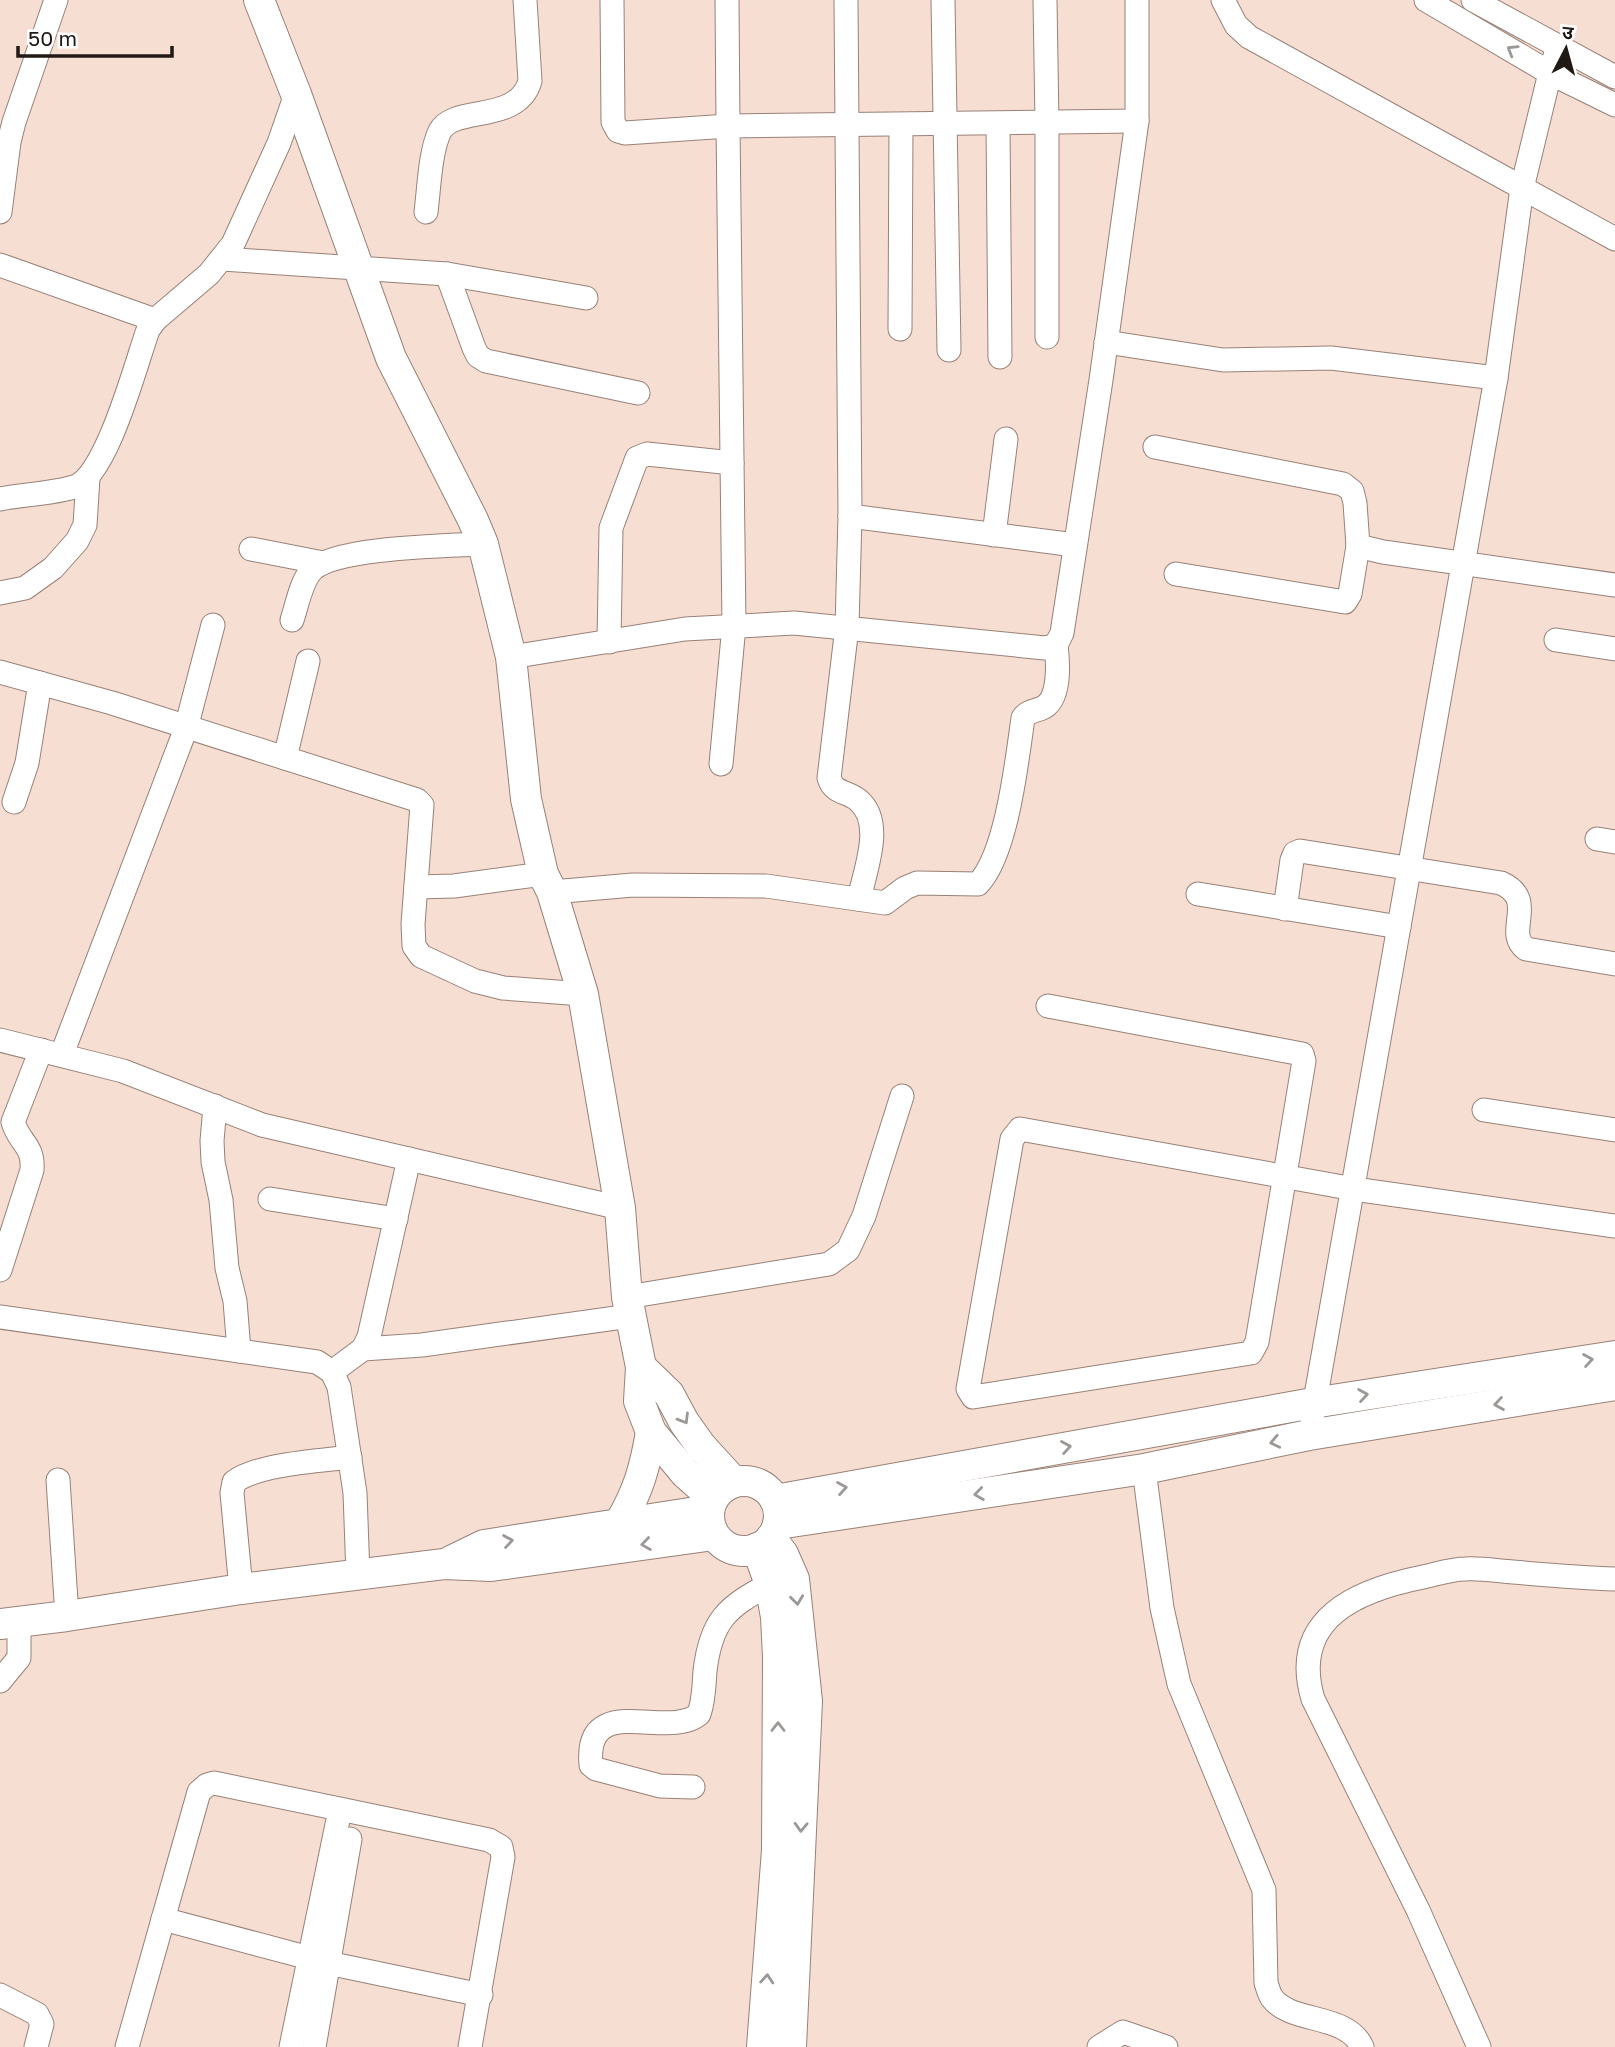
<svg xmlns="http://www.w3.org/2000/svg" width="1615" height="2047" font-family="'Golos Text','Noto Sans Devanagari',sans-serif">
<rect width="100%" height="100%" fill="#f7ded2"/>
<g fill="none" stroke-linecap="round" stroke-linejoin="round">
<defs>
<g id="minor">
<path d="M 612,0 L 613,122 L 618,131 L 625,133 L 728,126 L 734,626 L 721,764"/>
<path d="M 727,0 L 728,126 L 1137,121"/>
<path d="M 846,0 L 850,516 L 847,627 L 829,778 C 834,794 847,791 858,800 C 885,822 865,870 859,899"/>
<path d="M 943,0 L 949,350"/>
<path d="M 1045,0 L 1047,123 L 1047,337"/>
<path d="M 1223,0 L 1236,25 L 1249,37 L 1615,239"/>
<path d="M 1426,0 L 1550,73 L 1615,105"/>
<path d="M 1473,0 L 1615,77"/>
<path d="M 998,124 L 1000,357"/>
<path d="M 0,212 L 9,142 L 14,122 L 56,0"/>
<path d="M 426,212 C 429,189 430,151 440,131 C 454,105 518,124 530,81 L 525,0"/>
<path d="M 222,259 L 447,274 L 586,298"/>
<path d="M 0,265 L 155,320"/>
<path d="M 447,274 L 474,348 L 478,356 L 486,361 L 638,393"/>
<path d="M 900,329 L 901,125"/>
<path d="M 1106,342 L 1223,360 L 1331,358 L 1496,378"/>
<path d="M 1155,447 L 1343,484 L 1352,491 L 1355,503 L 1358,546 L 1383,552 L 1615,585"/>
<path d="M 0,499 C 21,495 55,493 74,487 C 107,476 136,363 148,330 L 155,320 L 209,274 L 233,244 L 279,143 L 296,94"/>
<path d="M 850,516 L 1075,545"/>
<path d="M 994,535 L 1006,439"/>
<path d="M 251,549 L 323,563"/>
<path d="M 1176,574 L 1345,602 L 1350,594 L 1358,546"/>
<path d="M 0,593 L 25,588 L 53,568 L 77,541 L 85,525 L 88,478"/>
<path d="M 292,620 C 297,606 301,581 312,570 C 336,547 448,546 483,544"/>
<path d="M 1556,640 L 1615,649"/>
<path d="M 609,642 L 611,528 L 637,458 L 647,454 L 732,463"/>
<path d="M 511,657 L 685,629 L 794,623 L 1045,648 L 1056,645 L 1062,633 L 1101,380 L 1137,121 L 1137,0"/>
<path d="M 0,672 L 112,703 L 417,800 L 422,805 L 413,924 L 414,946 L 421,956 L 475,981 L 503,988 L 583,994"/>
<path d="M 285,758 L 308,661"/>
<path d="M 14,802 L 27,763 L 40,683"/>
<path d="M 1597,839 L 1615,842"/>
<path d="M 416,887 L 454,886 L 543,874"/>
<path d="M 552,892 L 633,885 L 766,886 L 885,903 L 905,888 L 917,883 L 978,884 C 1007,854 1017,760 1023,718 C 1029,709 1039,712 1047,705 C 1060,693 1058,661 1056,645"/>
<path d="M 1198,894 L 1399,927"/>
<path d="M 1285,909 L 1292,860 L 1295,853 L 1300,851 L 1501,883 C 1539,900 1503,932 1526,949 L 1615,964"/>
<path d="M 1048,1006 L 1302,1054 L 1304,1061 L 1257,1342 L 1251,1353 L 973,1397 L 968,1389 L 1012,1139 L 1020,1129 L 1354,1189 L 1615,1226"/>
<path d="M 0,1040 L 123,1071 L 262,1125 L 620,1208"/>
<path d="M 62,1054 L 186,728 L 213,625"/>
<path d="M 215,1106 L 212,1141 L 213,1162 L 221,1200 L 227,1268 L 235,1301 L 239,1351"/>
<path d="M 1484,1110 L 1615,1130"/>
<path d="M 270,1199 L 396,1219"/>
<path d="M 0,1270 L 32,1170 C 34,1145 19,1143 13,1122 L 41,1050"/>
<path d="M 627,1297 L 829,1264 L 848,1250 L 864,1216 L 902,1096"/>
<path d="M 0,1317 L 317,1362 L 332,1372 L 339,1387 L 355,1493 L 358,1575"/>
<path d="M 363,1349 L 422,1345 L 630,1316"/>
<path d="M 332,1372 L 363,1349 L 369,1337 L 409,1159"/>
<path d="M 1312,1418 L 1496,378 L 1522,188 L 1550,73 L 1558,46"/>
<path d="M 1144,1469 L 1162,1608 L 1179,1684 L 1264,1890 L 1266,1983 C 1268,1988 1269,1994 1272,1998 C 1291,2024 1347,2013 1362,2047"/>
<path d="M 58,1480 L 67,1616"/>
<path d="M 241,1589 L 232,1493 L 234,1482 C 258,1464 318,1461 350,1457"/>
<path d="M 0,1681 L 19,1658 L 19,1622"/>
<path d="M 693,1787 L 660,1786 L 596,1769 L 591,1765 C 584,1690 668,1741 699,1714 C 704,1700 704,1685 705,1671 C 711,1620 727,1607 770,1584"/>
<path d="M 163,1919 L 328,1963 L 481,1995"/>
<path d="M 0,1995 L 37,2014 L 42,2024 L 36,2047"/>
<path d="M 127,2047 L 199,1792 L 207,1785 L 214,1783 L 489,1840 L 501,1847 L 503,1857 L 470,2047"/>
<path d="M 291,2047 L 340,1810"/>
<path d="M 314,2047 L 350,1839"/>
<path d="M 1099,2047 L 1123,2032 L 1166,2047"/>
<path d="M 1479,2047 L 1418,1910 L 1313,1699 C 1289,1618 1358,1590 1423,1577 C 1437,1574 1452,1569 1465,1569 C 1481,1568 1498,1571 1513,1572 C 1547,1575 1581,1578 1615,1579"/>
</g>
<g id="major">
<path d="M 259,0 L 296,94 L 391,358 L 473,520 L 483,544 L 511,657 L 526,799 L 543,874 L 552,892 L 583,994 L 620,1208 L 627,1297 L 641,1367 L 639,1401 L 651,1432 L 685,1473 L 713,1498"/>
<path d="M 641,1367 L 669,1394 L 684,1422 L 701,1446 L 734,1482"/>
<circle cx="744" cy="1516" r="35"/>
<path d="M 775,1500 L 1313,1403 L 1615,1356"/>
<path d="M 619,1524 C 638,1492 645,1468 651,1432"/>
<path d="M 778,1524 L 1144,1469 L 1309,1435 L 1615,1385"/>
<path d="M 771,1538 L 783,1554 L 794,1579 L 807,1701 L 791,2047"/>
<path d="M 757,1548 L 770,1584 L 776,1617 L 778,1657 L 777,1850 L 762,2047"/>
<path d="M 451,1561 L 484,1545 L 709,1510"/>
<path d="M 0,1624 L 67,1616 L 241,1589 L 444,1564 L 491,1566 L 714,1535"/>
</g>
</defs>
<use href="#minor" stroke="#988177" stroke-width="25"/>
<use href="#major" stroke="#988177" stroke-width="32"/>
<use href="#minor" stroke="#fff" stroke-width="23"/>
<use href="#major" stroke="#fff" stroke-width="30"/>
</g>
<defs><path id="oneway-chevron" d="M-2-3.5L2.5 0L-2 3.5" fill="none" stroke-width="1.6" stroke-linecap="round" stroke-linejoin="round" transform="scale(1.75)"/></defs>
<g stroke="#9b9896">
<use href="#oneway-chevron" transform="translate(1512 50) rotate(-149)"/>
<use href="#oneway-chevron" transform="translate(1588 1360) rotate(-9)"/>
<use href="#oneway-chevron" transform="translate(1363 1395) rotate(-9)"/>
<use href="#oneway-chevron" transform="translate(1499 1404) rotate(171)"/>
<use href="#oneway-chevron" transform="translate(684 1419) rotate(59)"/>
<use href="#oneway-chevron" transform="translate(1275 1442) rotate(168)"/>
<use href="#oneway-chevron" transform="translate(1066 1447) rotate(-10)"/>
<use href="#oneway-chevron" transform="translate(842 1488) rotate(-10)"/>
<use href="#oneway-chevron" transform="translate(979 1494) rotate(172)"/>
<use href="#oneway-chevron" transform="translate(508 1541) rotate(-9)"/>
<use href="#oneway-chevron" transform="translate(646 1544) rotate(172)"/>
<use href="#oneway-chevron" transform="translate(797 1600) rotate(83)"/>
<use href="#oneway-chevron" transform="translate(778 1727) rotate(-90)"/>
<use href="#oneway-chevron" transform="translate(801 1827) rotate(92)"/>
<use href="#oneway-chevron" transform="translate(767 1979) rotate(-86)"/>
</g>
<g transform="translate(1566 49) rotate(6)" stroke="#ffffff" stroke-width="5" paint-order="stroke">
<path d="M0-5L12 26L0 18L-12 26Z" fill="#211915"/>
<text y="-10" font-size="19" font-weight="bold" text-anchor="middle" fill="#211915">उ</text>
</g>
<path d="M18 46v10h154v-10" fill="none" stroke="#211915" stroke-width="3.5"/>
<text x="28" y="46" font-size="21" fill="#211915" stroke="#ffffff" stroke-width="5" paint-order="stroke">50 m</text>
</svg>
